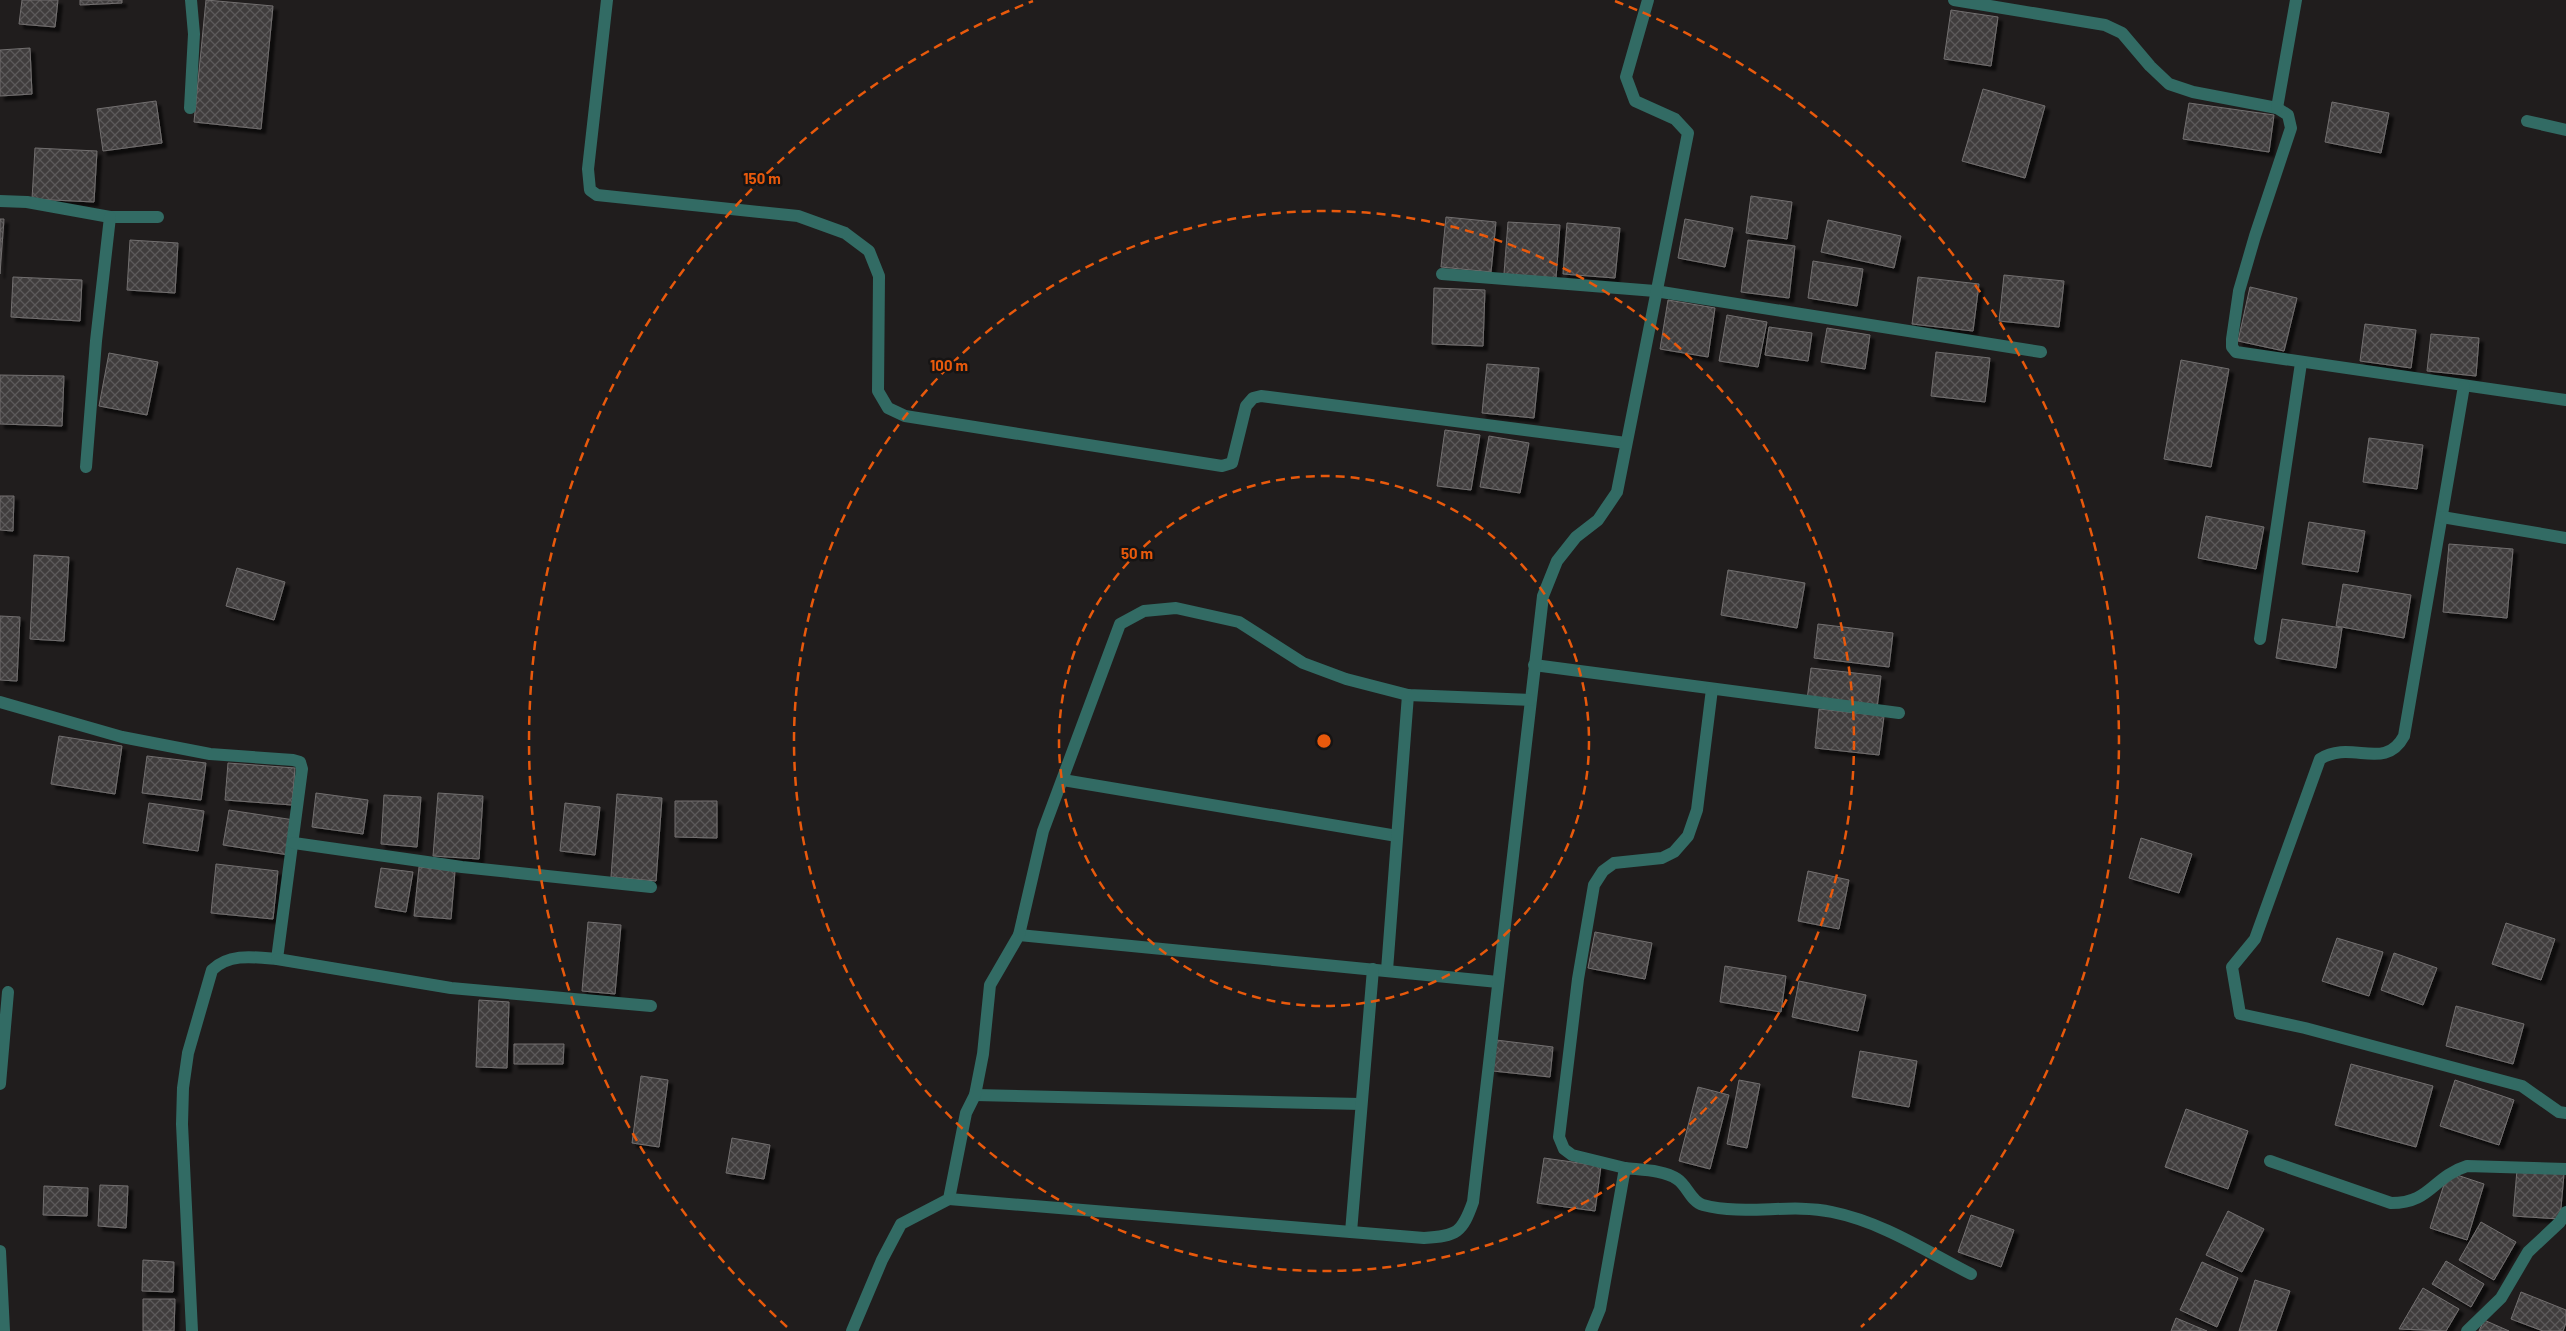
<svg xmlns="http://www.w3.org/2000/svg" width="2566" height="1331" font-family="Barlow,sans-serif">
<defs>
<pattern id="building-cross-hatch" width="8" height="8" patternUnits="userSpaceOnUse" patternTransform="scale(1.25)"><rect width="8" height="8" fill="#403d3e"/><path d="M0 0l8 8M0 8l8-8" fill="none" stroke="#5c5a5a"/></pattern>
<filter id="shadow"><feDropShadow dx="4.5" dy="4.5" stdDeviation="1" flood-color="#0009"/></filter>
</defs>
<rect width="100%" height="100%" fill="#201d1d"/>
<g fill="url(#building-cross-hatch)" stroke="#726f6f" filter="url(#shadow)">
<path d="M 22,0 L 58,0 L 55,27 L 19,24 Z"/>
<path d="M 80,0 L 122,0 L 122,3 L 80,5 Z"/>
<path d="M 206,0 L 273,6 L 261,129 L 194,122 Z"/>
<path d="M 1951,10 L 1998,17 L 1991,66 L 1944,59 Z"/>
<path d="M 30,48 L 32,94 L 0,96 L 0,50 Z"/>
<path d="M 1983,89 L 2045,106 L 2025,178 L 1962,161 Z"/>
<path d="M 156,101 L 162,143 L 103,151 L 97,109 Z"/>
<path d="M 2332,102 L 2389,113 L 2381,153 L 2325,142 Z"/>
<path d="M 2189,103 L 2274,115 L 2269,152 L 2183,139 Z"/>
<path d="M 35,148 L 97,151 L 94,202 L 32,199 Z"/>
<path d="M 1751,196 L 1792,202 L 1787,239 L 1746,233 Z"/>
<path d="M 1446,217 L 1496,222 L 1491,272 L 1441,267 Z"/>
<path d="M 0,219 L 4,219 L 0,274 Z"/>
<path d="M 1685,219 L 1733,228 L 1725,267 L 1678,258 Z"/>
<path d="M 1828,220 L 1901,236 L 1894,268 L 1821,252 Z"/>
<path d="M 1508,222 L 1560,225 L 1556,278 L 1504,274 Z"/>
<path d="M 1567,223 L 1620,228 L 1615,278 L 1563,274 Z"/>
<path d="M 130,240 L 178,243 L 175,293 L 127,290 Z"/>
<path d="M 1748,240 L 1795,246 L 1789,298 L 1741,292 Z"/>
<path d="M 1813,261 L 1863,269 L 1857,306 L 1808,298 Z"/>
<path d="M 2004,275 L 2064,281 L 2059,327 L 1999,321 Z"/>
<path d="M 13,277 L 82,280 L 80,321 L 11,317 Z"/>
<path d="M 1918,277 L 1979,284 L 1973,331 L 1912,324 Z"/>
<path d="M 2250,287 L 2297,298 L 2284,351 L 2238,341 Z"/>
<path d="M 1434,288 L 1485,290 L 1483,346 L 1432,344 Z"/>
<path d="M 1668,300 L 1715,308 L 1708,357 L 1660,349 Z"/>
<path d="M 1727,315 L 1767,322 L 1758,367 L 1719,361 Z"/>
<path d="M 2365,324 L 2416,330 L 2411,368 L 2360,361 Z"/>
<path d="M 1769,327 L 1812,333 L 1808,361 L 1765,355 Z"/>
<path d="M 1827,328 L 1870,335 L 1865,369 L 1821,362 Z"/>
<path d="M 2431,334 L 2479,338 L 2476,376 L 2427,371 Z"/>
<path d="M 1936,352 L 1990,358 L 1985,402 L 1931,396 Z"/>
<path d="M 109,353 L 158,362 L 147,415 L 99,406 Z"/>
<path d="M 2181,360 L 2229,369 L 2211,467 L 2164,459 Z"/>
<path d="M 1487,364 L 1539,368 L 1534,418 L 1482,413 Z"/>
<path d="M 0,375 L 64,376 L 62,426 L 0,424 Z"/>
<path d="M 1445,430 L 1480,435 L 1471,490 L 1437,486 Z"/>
<path d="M 1489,436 L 1529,443 L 1520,493 L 1480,487 Z"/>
<path d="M 2369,438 L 2423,445 L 2417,489 L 2363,482 Z"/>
<path d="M 0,496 L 14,496 L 13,531 L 0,530 Z"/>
<path d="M 2206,516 L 2264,527 L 2256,569 L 2198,558 Z"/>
<path d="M 2309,522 L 2365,531 L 2358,572 L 2302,564 Z"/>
<path d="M 2449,544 L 2513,549 L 2507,618 L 2443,612 Z"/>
<path d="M 34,555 L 69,557 L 64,641 L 30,639 Z"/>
<path d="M 237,568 L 285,582 L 274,620 L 226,606 Z"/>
<path d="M 1728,570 L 1805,583 L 1797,628 L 1721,615 Z"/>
<path d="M 2343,584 L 2411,595 L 2404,638 L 2336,626 Z"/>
<path d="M 0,616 L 20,617 L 17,681 L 0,680 Z"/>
<path d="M 2282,619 L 2342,628 L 2336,668 L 2276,658 Z"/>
<path d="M 1818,624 L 1893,633 L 1889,667 L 1814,658 Z"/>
<path d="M 1811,668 L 1881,676 L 1877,708 L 1807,700 Z"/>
<path d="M 1819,709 L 1884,716 L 1879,755 L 1815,748 Z"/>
<path d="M 59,736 L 122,746 L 115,794 L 51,784 Z"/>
<path d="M 147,756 L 206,763 L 201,800 L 142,793 Z"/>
<path d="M 228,763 L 295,768 L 292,805 L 225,800 Z"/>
<path d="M 316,793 L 368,800 L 363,834 L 312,827 Z"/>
<path d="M 438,793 L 483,796 L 479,859 L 433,856 Z"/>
<path d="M 617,794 L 662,798 L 656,881 L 611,877 Z"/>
<path d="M 384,795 L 421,797 L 417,847 L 381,844 Z"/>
<path d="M 675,801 L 717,801 L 717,838 L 675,837 Z"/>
<path d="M 149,803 L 204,811 L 198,851 L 143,843 Z"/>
<path d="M 565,803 L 600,807 L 595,855 L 560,851 Z"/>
<path d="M 229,810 L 294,820 L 289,855 L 223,845 Z"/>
<path d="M 2141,838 L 2192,854 L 2179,893 L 2129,878 Z"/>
<path d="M 216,864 L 278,871 L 273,919 L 211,913 Z"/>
<path d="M 419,867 L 455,871 L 451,919 L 414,916 Z"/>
<path d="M 381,868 L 413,872 L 406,912 L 375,907 Z"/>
<path d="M 1808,871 L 1849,880 L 1839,929 L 1798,921 Z"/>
<path d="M 588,922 L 621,925 L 615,994 L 582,991 Z"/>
<path d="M 2506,923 L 2555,939 L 2541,980 L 2492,964 Z"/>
<path d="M 1595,932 L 1652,943 L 1645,979 L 1588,968 Z"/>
<path d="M 2337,938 L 2383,952 L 2369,996 L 2322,981 Z"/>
<path d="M 2394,953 L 2437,968 L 2423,1005 L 2381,990 Z"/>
<path d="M 1725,966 L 1786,976 L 1781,1012 L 1720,1002 Z"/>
<path d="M 1799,981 L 1866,995 L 1858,1031 L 1792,1017 Z"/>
<path d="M 479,1000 L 509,1002 L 507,1068 L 476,1067 Z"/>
<path d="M 2456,1006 L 2524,1024 L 2513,1064 L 2446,1046 Z"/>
<path d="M 1496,1040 L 1553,1047 L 1550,1077 L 1493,1071 Z"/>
<path d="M 514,1044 L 564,1044 L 563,1064 L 514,1064 Z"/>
<path d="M 1860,1051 L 1917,1061 L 1909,1107 L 1852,1097 Z"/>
<path d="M 2351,1064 L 2433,1086 L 2416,1147 L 2335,1125 Z"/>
<path d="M 641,1076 L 668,1080 L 659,1147 L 632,1143 Z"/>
<path d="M 1739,1080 L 1760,1084 L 1747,1148 L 1727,1144 Z"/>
<path d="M 2455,1080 L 2514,1100 L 2499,1145 L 2440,1126 Z"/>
<path d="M 1698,1087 L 1729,1095 L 1710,1169 L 1679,1161 Z"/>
<path d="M 2186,1109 L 2248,1131 L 2228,1189 L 2165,1167 Z"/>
<path d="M 732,1138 L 770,1145 L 764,1179 L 726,1173 Z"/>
<path d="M 1544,1158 L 1601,1166 L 1595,1211 L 1537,1203 Z"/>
<path d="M 2517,1170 L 2564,1174 L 2560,1219 L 2513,1216 Z"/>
<path d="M 2448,1172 L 2484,1184 L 2467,1240 L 2430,1228 Z"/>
<path d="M 100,1185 L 128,1186 L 126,1228 L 98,1226 Z"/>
<path d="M 44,1186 L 88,1188 L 87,1216 L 43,1215 Z"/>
<path d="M 2228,1211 L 2264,1229 L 2242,1272 L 2206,1255 Z"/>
<path d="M 1971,1215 L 2014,1230 L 2001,1267 L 1958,1252 Z"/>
<path d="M 2481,1222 L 2516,1242 L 2494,1280 L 2459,1260 Z"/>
<path d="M 143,1260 L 174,1262 L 173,1292 L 142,1291 Z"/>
<path d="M 2446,1261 L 2484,1284 L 2471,1307 L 2432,1284 Z"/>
<path d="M 2202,1262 L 2238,1278 L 2217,1327 L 2180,1310 Z"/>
<path d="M 2255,1280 L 2290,1291 L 2276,1331 L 2239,1331 Z"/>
<path d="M 2423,1288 L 2459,1309 L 2446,1331 L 2399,1329 Z"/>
<path d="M 2521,1292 L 2566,1310 L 2566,1323 L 2563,1331 L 2543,1331 L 2511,1319 Z"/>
<path d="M 143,1299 L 175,1299 L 174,1331 L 143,1331 Z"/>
<path d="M 2176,1318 L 2207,1331 L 2171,1331 Z"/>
<path d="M 2484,1320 L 2509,1331 L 2479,1331 Z"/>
</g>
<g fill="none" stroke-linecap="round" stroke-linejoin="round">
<g stroke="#326b64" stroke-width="12">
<path d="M 1063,780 L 1397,836"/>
<path d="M 1019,935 L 1498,982"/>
<path d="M 1387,970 L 1408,695"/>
<path d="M 975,1095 L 1361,1104"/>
<path d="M 1351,1232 L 1373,969"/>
</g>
<g stroke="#326b64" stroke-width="12">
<path d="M 607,0 L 588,169 L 590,190 L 597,195 L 798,216 L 845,233 L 869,251 L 879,276 L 878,391 L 888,408 L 905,416 L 1222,466 L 1232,463 L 1246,406 L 1253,398 L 1261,396 L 1626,443"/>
<path d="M 1954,0 L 2105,25 L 2122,33 L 2150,66 L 2169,84 L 2193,92 L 2277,108 L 2288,115 L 2291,128 L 2255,236 L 2239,291 L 2232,339 L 2232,347 L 2236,352 L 2566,400"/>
<path d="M 190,108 L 194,34 L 191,0"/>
<path d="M 2277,108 L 2296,0"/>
<path d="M 2527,121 L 2566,130"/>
<path d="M 0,201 L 27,202 L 110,217 L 158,217"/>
<path d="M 1442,274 L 1655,291 L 2041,352"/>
<path d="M 2464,386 L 2404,736 C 2385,772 2351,739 2320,759 L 2255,939 L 2232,967 L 2240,1014 L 2305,1028 L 2522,1086 L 2559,1112 L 2566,1113"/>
<path d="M 86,467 L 96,341 L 110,217"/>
<path d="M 2442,517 L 2566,538"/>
<path d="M 2260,639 L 2301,363"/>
<path d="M 1534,665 L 1899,713"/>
<path d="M 0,702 L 122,737 L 210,754 L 293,760 L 300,762 L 302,769 L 277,959 C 254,957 229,953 212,970 L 188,1053 L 183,1088 L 182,1124 L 192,1331"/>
<path d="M 294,843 L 462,867 L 651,887"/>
<path d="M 277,959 L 451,988 L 651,1006"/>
<path d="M 0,1084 L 8,992"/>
<path d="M 2270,1161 L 2391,1203 C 2431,1203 2432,1177 2467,1166 L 2566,1169"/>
<path d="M 1625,1168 L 1572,1155 L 1564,1149 L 1559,1137 L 1578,979 L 1594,885 L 1603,871 L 1614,863 L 1662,858 L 1674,852 L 1688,836 L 1697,810 L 1712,689"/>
<path d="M 949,1199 L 1424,1238 C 1457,1236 1462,1233 1473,1202 L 1543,596 L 1557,561 L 1576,537 L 1598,520 L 1617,492 L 1688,133 L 1675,119 L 1635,101 L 1626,77 L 1648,0"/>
<path d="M 0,1251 L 4,1331"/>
<path d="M 852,1331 L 882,1260 L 901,1224 L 949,1199 L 966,1113 L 975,1095 L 983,1054 L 990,985 L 1019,935 L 1043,831 L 1120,624 L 1144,611 L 1176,608 L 1239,622 L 1303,663 L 1346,679 L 1408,695 L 1530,700"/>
<path d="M 1591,1331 L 1600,1309 L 1625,1168 C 1641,1170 1664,1170 1677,1179 C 1687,1185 1691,1202 1703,1205 C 1745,1216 1790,1203 1832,1212 C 1882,1222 1926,1251 1971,1274"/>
<path d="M 2467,1331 L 2501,1298 L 2528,1252 L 2560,1222 L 2566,1212"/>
</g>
</g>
<g fill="none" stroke="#e8590c" stroke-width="2.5" stroke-dasharray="9 6">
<circle cx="1324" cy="741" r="265"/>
<circle cx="1324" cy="741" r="530"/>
<path d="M787 1327A795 795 0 0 1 1033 1M1615 1A795 795 0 0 1 1861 1327"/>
</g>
<circle cx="1324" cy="741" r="8" fill="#e8590c" stroke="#161414" stroke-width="2.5"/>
<g font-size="15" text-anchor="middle" font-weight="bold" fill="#e8590c" stroke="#161414" stroke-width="5" stroke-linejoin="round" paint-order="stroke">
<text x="762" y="184">150 m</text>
<text x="949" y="371">100 m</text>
<text x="1137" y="559">50 m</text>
</g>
</svg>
